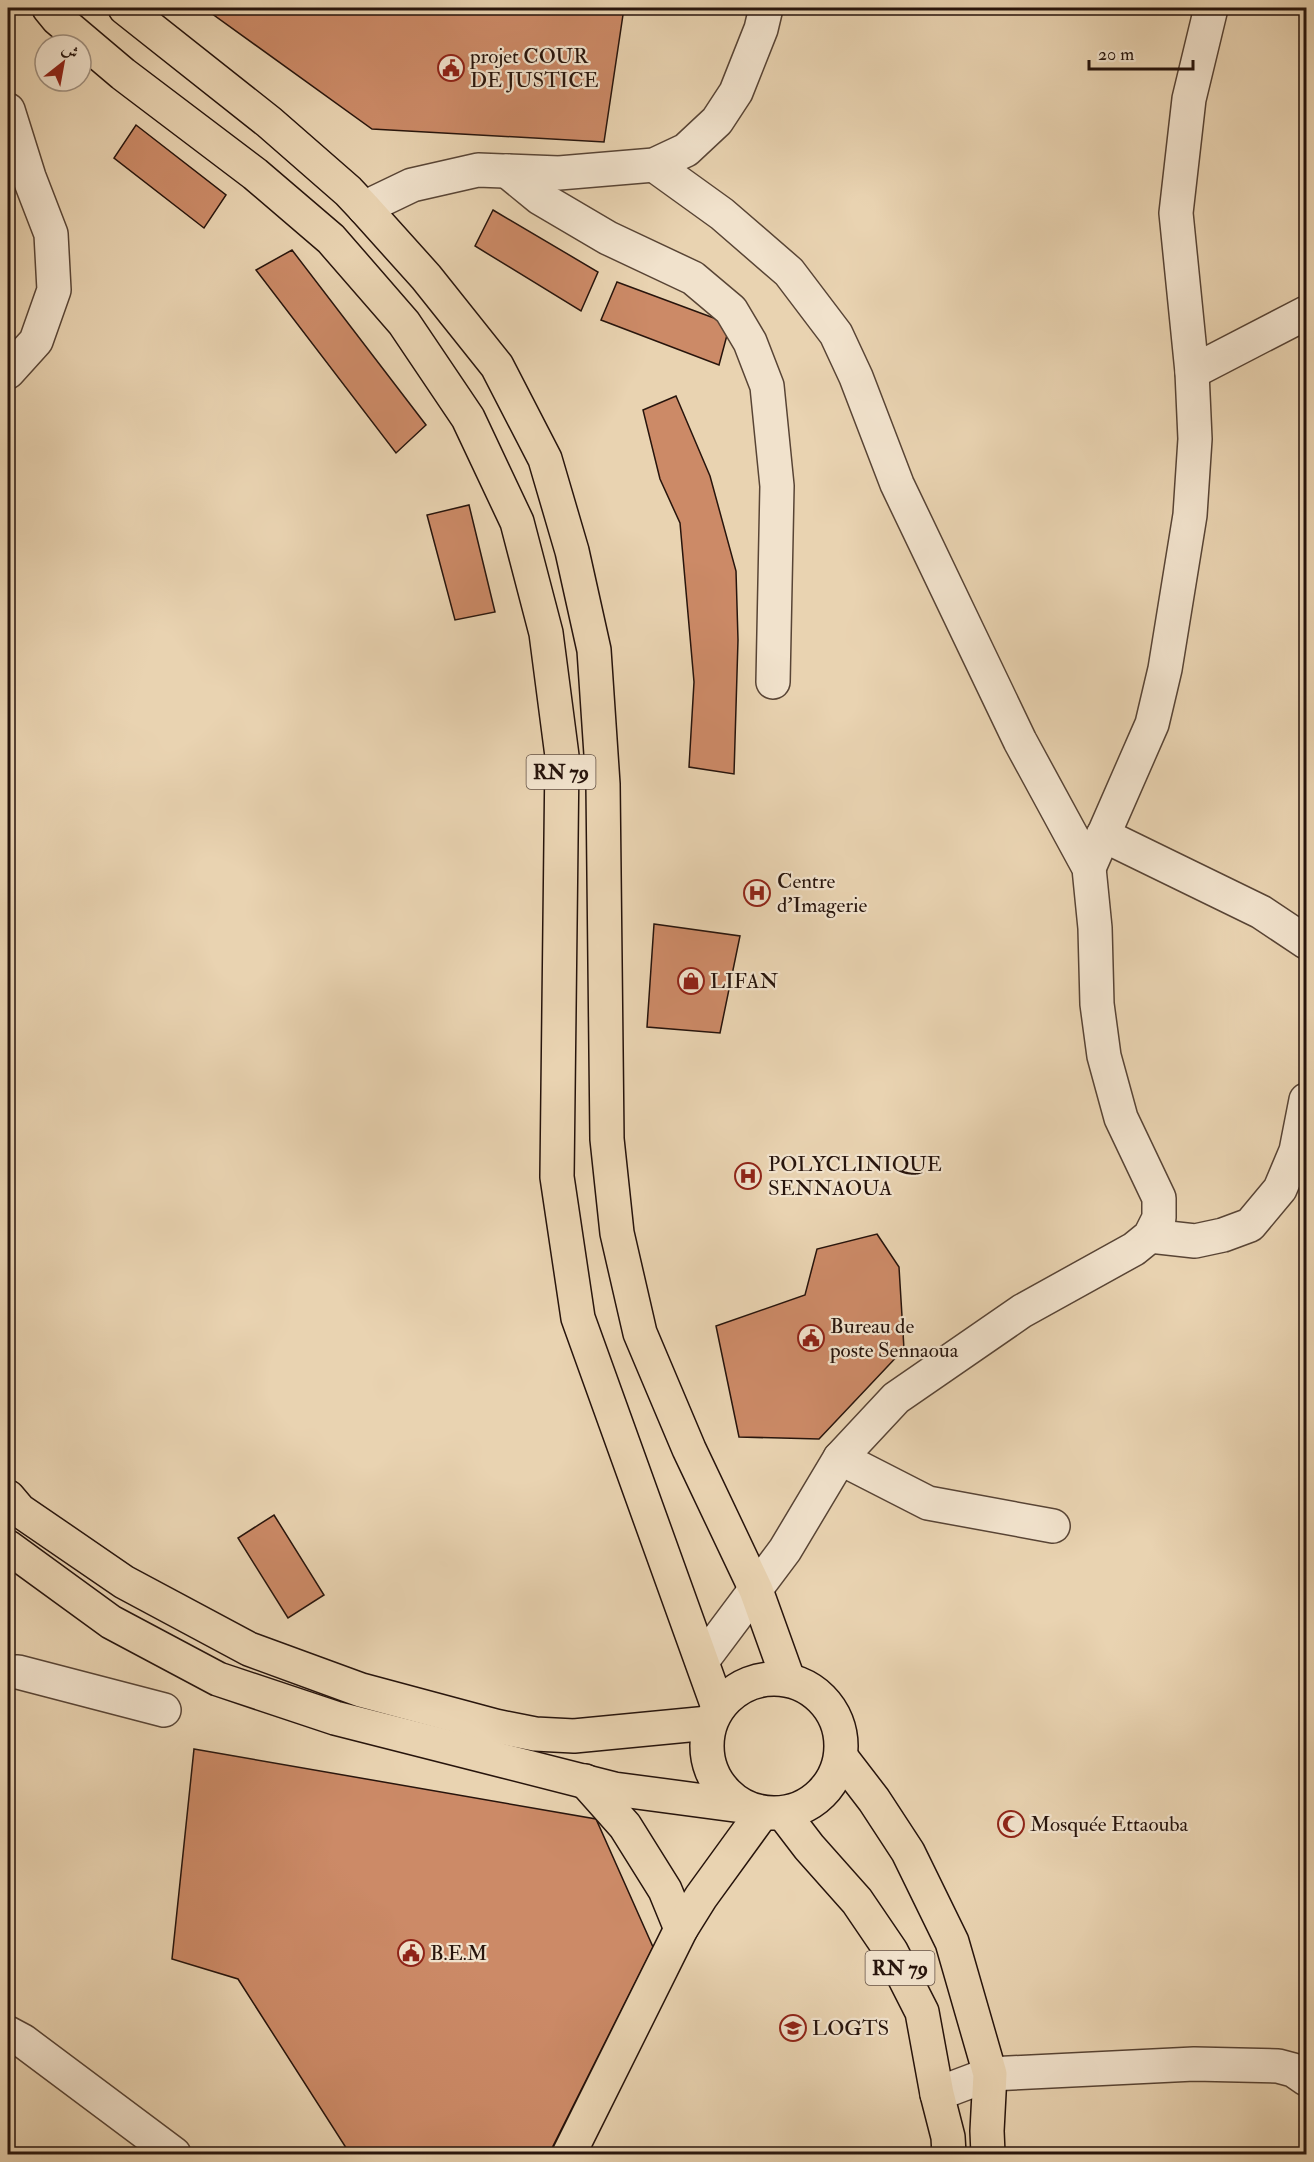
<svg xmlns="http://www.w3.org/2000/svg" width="1314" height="2162" font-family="'IM FELL Double Pica',Amiri,serif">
<rect width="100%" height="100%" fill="#e9d3b1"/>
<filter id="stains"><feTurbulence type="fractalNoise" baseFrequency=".00333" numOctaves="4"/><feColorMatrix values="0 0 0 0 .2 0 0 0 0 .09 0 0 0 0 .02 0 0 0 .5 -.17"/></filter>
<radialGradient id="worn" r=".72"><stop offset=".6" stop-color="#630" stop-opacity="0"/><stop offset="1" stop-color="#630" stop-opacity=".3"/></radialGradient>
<g fill="#cc8a67" stroke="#27140c" stroke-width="1.5">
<path d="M 204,8 L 624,8 L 604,142 L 372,129 Z"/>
<path d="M 136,125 L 226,195 L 204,228 L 114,158 Z"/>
<path d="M 493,210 L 598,272 L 581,311 L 475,246 Z"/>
<path d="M 292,250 L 426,425 L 396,453 L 256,270 Z"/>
<path d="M 617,282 L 730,324 L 719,365 L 601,320 Z"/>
<path d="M 676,396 L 710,476 L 736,571 L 738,640 L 734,774 L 689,767 L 694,682 L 680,523 L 660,479 L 643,410 Z"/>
<path d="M 469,505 L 495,612 L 455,620 L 427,515 Z"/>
<path d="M 654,924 L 740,936 L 720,1033 L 647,1027 Z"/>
<path d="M 877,1234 L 899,1267 L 904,1349 L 819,1439 L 739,1437 L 716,1326 L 805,1295 L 817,1249 Z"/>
<path d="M 274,1515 L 324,1595 L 288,1618 L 238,1538 Z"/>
<path d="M 194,1749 L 596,1819 L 653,1947 L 549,2154 L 350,2154 L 238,1979 L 172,1959 Z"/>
</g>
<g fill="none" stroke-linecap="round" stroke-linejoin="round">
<defs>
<g id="minor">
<path d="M 8,110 L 29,177 L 51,234 L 54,290 L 36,341 L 8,372"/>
<path d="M 654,165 L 722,214 L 789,272 L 836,334 L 856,377 L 897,484 L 1020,741 L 1089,868 L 1095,928 L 1097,1004 L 1104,1056 L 1121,1118 L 1159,1198 L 1159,1218 L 1150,1236 L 1134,1249 L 1022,1311 L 896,1398 L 840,1458 L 785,1550 L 702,1661"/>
<path d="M 507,171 L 540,198 L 608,238 L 693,278 L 731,310 L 750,342 L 767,386 L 777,486 L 773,682"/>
<path d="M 364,208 L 412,185 L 478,170 L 559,173 L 654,165 L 686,150 L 717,121 L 736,92 L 761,29 L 766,8"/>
<path d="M 1192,372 L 1306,313"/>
<path d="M 1103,835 L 1261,912 L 1306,942"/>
<path d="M 1089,868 L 1152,724 L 1165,669 L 1190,515 L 1195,439 L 1192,372 L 1176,213 L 1189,99 L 1211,8"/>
<path d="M 1150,1236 L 1195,1241 L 1223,1235 L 1250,1225 L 1280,1189 L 1296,1151 L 1306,1100"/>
<path d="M 840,1458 L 928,1503 L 1053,1526"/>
<path d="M 8,1672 L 18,1672 L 164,1710"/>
<path d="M 8,2033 L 23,2041 L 174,2154"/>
<path d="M 937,2094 L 990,2074 L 1194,2064 L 1278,2066 L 1293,2070 L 1306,2079"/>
</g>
<g id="major">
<path d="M 49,8 L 58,19 L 123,74 L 255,174 L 331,239 L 404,323 L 468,418 L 517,522 L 546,633 L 562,756 L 557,1177 L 578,1318 L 718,1707"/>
<path d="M 125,8 L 269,122 L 348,191 L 364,208 L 426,277 L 497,366 L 545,459 L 572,551 L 594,650 L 603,784 L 607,1139 L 617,1233 L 640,1333 L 689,1449 L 756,1590 L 788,1679"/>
<path d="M 8,1497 L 19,1510 L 124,1582 L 249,1649 L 361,1690 L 495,1726 L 535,1734 L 574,1736 L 709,1723"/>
<path d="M 8,1547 L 111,1622 L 218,1679 L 335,1718 L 614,1789 L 742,1806"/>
<circle cx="774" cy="1746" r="67"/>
<path d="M 841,1757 L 874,1800 L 908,1852 L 952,1942 L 990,2074 L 987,2131 L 988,2154"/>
<path d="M 585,1781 L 625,1826 L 665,1890 L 681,1929"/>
<path d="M 783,1813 L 809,1847 L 857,1901 L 891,1951 L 922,2012 L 937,2094 L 948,2137 L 949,2154"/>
<path d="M 569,2154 L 681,1929 L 701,1897 L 762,1813"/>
</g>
</defs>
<use href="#minor" stroke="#584435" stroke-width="36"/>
<use href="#major" stroke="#27140c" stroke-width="36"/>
<use href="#minor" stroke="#f1e2cc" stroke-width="33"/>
<use href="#major" stroke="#e9d3b1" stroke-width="33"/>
</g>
<defs>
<symbol id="civic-ring" viewBox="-11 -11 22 22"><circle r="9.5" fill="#f1e2cc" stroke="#8f2418" stroke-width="1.5"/><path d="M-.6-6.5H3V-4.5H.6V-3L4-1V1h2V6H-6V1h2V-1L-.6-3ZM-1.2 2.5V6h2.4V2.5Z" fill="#8f2418"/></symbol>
<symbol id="hospital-ring" viewBox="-11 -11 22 22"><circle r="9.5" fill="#f1e2cc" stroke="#8f2418" stroke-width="1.5"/><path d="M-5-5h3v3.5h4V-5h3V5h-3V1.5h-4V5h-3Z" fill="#8f2418"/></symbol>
<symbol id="shop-ring" viewBox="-11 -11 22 22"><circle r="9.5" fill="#f1e2cc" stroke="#8f2418" stroke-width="1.5"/><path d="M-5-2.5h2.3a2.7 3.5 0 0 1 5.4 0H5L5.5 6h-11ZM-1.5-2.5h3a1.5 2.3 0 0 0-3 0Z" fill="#8f2418"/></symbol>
<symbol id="mosque-ring" viewBox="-11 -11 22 22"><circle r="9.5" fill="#f1e2cc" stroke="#8f2418" stroke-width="1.5"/><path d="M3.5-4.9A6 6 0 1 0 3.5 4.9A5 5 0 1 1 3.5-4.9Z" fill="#8f2418"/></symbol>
<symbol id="school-ring" viewBox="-11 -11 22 22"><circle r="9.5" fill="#f1e2cc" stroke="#8f2418" stroke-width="1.5"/><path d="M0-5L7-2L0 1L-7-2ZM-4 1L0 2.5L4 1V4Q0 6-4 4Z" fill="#8f2418"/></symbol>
</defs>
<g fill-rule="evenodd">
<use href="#civic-ring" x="436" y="53" width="30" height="30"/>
<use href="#hospital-ring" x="742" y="878" width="30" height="30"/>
<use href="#shop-ring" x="676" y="966" width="30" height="30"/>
<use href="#hospital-ring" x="733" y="1161" width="30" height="30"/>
<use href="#civic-ring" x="796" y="1323" width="30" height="30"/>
<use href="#mosque-ring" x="996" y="1809" width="30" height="30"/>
<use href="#civic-ring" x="396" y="1938" width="30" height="30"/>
<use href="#school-ring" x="778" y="2013" width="30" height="30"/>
</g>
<g text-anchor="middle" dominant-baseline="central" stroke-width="4.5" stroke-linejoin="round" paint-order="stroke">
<g fill="#f1e2cc" stroke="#645246" stroke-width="1.5">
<rect x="526.5" y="755" width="69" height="34" rx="4.5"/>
<rect x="865.5" y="1951" width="69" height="34" rx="4.5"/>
</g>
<g font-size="20" font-weight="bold" fill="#27140c">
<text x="561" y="772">RN 79</text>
<text x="900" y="1968">RN 79</text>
</g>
<g font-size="21" fill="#27140c" stroke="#f1e2cc" text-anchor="start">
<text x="470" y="56">projet COUR<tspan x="470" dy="24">DE JUSTICE</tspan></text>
<text x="777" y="881">Centre<tspan x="777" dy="24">d'Imagerie</tspan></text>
<text x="710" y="981">LIFAN</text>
<text x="768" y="1164">POLYCLINIQUE<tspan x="768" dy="24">SENNAOUA</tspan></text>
<text x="830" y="1326">Bureau de<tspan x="830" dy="24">poste Sennaoua</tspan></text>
<text x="1030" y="1824">Mosquée Ettaouba</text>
<text x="430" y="1953">B.E.M</text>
<text x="812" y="2028">LOGTS</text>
</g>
</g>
<rect width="1314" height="2162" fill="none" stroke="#e9d3b1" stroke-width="30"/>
<rect x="9" y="9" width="1296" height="2144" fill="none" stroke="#27140c" stroke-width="3"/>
<rect x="15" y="15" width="1284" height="2132" fill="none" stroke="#27140c" stroke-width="1.5"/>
<g transform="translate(63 63) rotate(31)"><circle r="28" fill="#f1e2cc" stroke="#a0907f" stroke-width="1.5"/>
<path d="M0-4.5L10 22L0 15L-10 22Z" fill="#8f2418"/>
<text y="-9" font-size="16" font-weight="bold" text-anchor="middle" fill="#27140c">ش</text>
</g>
<path d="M1089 60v9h104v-9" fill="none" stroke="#27140c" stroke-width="3"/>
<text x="1098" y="60" font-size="18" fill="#27140c" stroke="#f1e2cc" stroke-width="4.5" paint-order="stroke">20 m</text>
<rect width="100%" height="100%" filter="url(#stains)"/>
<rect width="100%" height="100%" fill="url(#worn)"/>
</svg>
